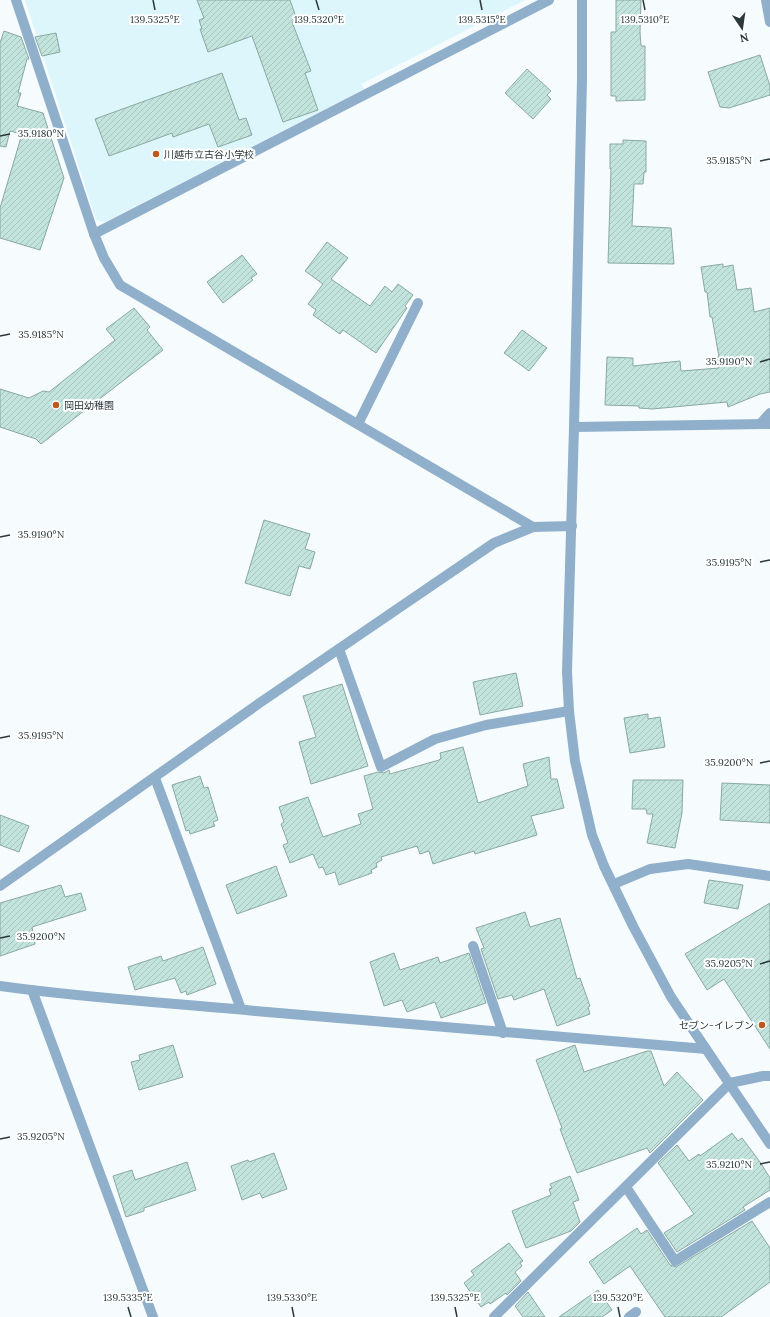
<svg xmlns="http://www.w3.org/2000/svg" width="770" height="1317" font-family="Lora,'Noto Sans JP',serif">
<defs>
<pattern id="building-hatch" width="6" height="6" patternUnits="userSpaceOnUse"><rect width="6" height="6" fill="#c2e4dc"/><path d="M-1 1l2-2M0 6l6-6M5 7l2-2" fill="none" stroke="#a7c4be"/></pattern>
</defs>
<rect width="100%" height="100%" fill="#f6fcfe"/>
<path fill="#dcf6fc" d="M 25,0 L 525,0 L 361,84 L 364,89 L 105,222 L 96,220 Z"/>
<g fill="url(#building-hatch)" stroke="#89a9a2">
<path d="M 197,0 L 290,0 L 297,20 L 292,22 L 311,71 L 305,73 L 318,110 L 283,122 L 252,36 L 208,52 L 200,29 L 202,29 L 199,20 L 204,18 Z"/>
<path d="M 616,0 L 641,0 L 640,32 L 641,46 L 645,46 L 645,100 L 616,101 L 616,96 L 611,96 L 611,32 L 616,32 Z"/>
<path d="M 4,31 L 21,37 L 29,59 L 27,59 L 18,93 L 21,93 L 17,106 L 43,113 L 64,178 L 40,250 L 0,238 L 0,208 L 22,134 L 10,131 L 6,147 L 0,146 L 0,43 Z"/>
<path d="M 56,33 L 60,52 L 42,56 L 35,37 Z"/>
<path d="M 760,55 L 770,86 L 770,95 L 729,108 L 720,107 L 708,72 Z"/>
<path d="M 527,69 L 551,91 L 547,95 L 551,99 L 533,119 L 505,93 Z"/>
<path d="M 222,73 L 239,120 L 246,118 L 252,135 L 218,147 L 209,124 L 173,137 L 172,133 L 109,156 L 95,119 Z"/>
<path d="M 623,140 L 646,141 L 646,172 L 644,172 L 643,184 L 634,184 L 632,226 L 671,228 L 674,264 L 608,263 L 611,169 L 610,169 L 610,144 L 623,144 Z"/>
<path d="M 327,242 L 348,258 L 331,279 L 370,306 L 385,286 L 392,292 L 398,284 L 413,295 L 405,306 L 407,308 L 376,353 L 343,330 L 340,334 L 313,315 L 316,310 L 308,304 L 323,284 L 305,271 Z"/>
<path d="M 242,255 L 257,274 L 251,278 L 253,280 L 223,303 L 207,282 Z"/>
<path d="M 723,264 L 723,267 L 733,265 L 737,290 L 751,288 L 754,312 L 770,308 L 770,392 L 760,394 L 728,407 L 727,402 L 652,409 L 639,408 L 639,406 L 605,405 L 607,357 L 633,358 L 633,366 L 680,361 L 681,371 L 719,368 L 717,357 L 719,357 L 712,317 L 710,317 L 707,292 L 705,292 L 701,267 Z"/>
<path d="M 134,308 L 150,327 L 147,330 L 163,350 L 41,444 L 36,439 L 0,427 L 0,389 L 29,398 L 43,391 L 49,392 L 115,340 L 106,329 Z"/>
<path d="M 522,330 L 547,348 L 529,371 L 504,353 Z"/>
<path d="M 264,520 L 310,534 L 305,549 L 315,552 L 310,569 L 299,566 L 290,596 L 245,583 Z"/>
<path d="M 516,673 L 523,706 L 480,715 L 473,682 Z"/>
<path d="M 342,684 L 368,766 L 311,784 L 299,742 L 316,737 L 303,696 Z"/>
<path d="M 648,714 L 648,719 L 660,717 L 665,747 L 630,753 L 624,718 Z"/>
<path d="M 463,747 L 478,803 L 528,786 L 523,764 L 549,757 L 551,779 L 557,779 L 564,808 L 531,816 L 537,835 L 475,854 L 474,851 L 433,864 L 429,851 L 420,854 L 417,846 L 381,857 L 382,860 L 376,863 L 377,867 L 371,870 L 372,873 L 339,885 L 335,872 L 326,875 L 323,867 L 319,868 L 313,854 L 290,863 L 283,845 L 288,843 L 281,824 L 284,822 L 279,807 L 308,797 L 323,837 L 361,824 L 358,814 L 373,809 L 364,776 L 378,772 L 384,773 L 389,770 L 390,774 L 439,760 L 441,758 L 440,753 Z"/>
<path d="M 200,776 L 204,788 L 208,787 L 218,820 L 213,822 L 215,826 L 190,834 L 189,830 L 186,831 L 172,785 Z"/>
<path d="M 633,780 L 683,780 L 682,813 L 675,848 L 647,843 L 653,814 L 647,814 L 646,809 L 632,809 Z"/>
<path d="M 722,783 L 770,785 L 770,823 L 720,820 Z"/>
<path d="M 0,815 L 29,826 L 19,852 L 0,845 Z"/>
<path d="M 276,866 L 287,896 L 237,914 L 226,885 Z"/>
<path d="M 709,880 L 743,885 L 738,909 L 704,903 Z"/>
<path d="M 61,885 L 65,897 L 81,893 L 86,910 L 32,927 L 35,944 L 0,956 L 0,903 Z"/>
<path d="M 770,903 L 770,1049 L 724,979 L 707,990 L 685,954 Z"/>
<path d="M 525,912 L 530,927 L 560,918 L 577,979 L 580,978 L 590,1006 L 588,1007 L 590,1014 L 557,1026 L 544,989 L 514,1000 L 512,995 L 498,999 L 481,949 L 484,948 L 476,928 Z"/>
<path d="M 203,947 L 216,984 L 187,995 L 186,991 L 181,993 L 175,978 L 135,990 L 128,967 L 161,956 L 163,961 Z"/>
<path d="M 394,953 L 400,970 L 438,957 L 440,963 L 469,953 L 486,1003 L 441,1018 L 435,1002 L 407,1012 L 402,1000 L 384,1006 L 370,962 Z"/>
<path d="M 173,1045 L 183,1077 L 139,1090 L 131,1062 L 140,1060 L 139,1055 Z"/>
<path d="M 575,1045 L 584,1072 L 647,1051 L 651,1051 L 664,1086 L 677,1072 L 703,1100 L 650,1153 L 647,1148 L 577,1173 L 560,1129 L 562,1128 L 536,1060 Z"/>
<path d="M 732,1133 L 738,1141 L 742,1138 L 760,1162 L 770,1178 L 770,1190 L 743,1207 L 745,1210 L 677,1252 L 664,1233 L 694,1214 L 658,1163 L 677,1145 L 689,1161 L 699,1154 L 700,1156 Z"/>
<path d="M 274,1153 L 287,1189 L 262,1198 L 260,1193 L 242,1200 L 231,1166 L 248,1160 L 249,1162 Z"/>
<path d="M 187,1162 L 196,1190 L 144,1208 L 144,1211 L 126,1217 L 113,1176 L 132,1170 L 135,1180 Z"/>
<path d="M 570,1176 L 579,1200 L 573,1202 L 580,1222 L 571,1231 L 526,1248 L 512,1211 L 551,1195 L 549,1189 L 552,1188 L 550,1184 Z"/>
<path d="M 752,1221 L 770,1248 L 770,1282 L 721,1317 L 665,1317 L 630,1266 L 604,1284 L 589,1262 L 637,1228 L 641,1234 L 647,1230 L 670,1265 L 676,1267 Z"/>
<path d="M 509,1243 L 523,1261 L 520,1263 L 522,1266 L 515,1272 L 521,1281 L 507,1295 L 506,1293 L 490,1304 L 489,1302 L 481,1307 L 464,1283 L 474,1275 L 471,1271 Z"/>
<path d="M 598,1290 L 612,1310 L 602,1317 L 559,1317 Z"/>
<path d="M 528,1292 L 545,1317 L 523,1317 L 515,1306 Z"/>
</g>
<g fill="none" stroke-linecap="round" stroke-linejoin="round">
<g stroke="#90afcb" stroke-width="10">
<path d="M 16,0 L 94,234 L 104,258 L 120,285 L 533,527"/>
<path d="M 582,0 L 582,79 L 574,427 L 567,672 L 569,711 L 575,761 L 592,835 L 604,866 L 633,926 L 671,997 L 770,1144"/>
<path d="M 766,0 L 770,22"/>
<path d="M 94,234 L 549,0"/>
<path d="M 358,424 L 418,303"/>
<path d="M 760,424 L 770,413"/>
<path d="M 574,427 L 770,424"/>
<path d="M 339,649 L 381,767 L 435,739 L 486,725 L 569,711"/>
<path d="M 155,778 L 241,1009"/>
<path d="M 614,884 L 650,869 L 688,864 L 770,876"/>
<path d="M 0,886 L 261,702 L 494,543 L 533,527 L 572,526"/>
<path d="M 473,946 L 503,1033"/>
<path d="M 0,986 C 85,998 170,1003 255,1011 C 406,1024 556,1037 706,1049"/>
<path d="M 32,990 L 153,1317"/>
<path d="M 626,1187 L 675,1261 L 770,1202"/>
<path d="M 494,1317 L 730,1083 L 763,1076 L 770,1076"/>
<path d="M 629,1317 L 636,1312"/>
</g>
</g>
<path fill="none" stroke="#2a383b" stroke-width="1.5" d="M 153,0 L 155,10M 316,0 L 319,10M 480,0 L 482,10M 643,0 L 645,10M 0,136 L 10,134M 760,161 L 770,159M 0,336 L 10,334M 760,362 L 770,359M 0,537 L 10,535M 760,562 L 770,560M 0,738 L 10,736M 760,763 L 770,761M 0,938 L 10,936M 760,964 L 770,961M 0,1139 L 10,1137M 760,1164 L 770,1162M 128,1307 L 131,1317M 292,1307 L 294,1317M 455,1307 L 457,1317M 618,1307 L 620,1317"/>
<g fill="#bc591f" stroke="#fff" stroke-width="1.5">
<circle cx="156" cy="154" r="4"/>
<circle cx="56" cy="405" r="4"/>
<circle cx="762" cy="1025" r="4"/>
</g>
<g text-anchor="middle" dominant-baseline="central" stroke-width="4" stroke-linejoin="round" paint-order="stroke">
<g font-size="10" fill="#2a383b" stroke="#fff" text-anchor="start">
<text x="164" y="154">川越市立古谷小学校</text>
<text x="64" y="405">岡田幼稚園</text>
<text x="754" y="1025" text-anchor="end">セブン-イレブン</text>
</g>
</g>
<g font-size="10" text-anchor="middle" fill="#2a383b" stroke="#fff" stroke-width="4" stroke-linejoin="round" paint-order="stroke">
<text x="155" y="23">139.5325°E</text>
<text x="319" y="23">139.5320°E</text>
<text x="482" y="23">139.5315°E</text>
<text x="645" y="23">139.5310°E</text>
<text x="41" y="137">35.9180°N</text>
<text x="729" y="164">35.9185°N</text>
<text x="41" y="338">35.9185°N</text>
<text x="729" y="365">35.9190°N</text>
<text x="41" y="538">35.9190°N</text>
<text x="729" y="566">35.9195°N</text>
<text x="41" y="739">35.9195°N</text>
<text x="729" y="766">35.9200°N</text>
<text x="41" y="940">35.9200°N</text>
<text x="729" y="967">35.9205°N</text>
<text x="41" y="1140">35.9205°N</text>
<text x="729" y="1168">35.9210°N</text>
<text x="128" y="1301">139.5335°E</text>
<text x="292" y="1301">139.5330°E</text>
<text x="455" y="1301">139.5325°E</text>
<text x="618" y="1301">139.5320°E</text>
</g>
<g transform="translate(742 28) rotate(167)" stroke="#ffffff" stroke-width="3" paint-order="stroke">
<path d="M0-3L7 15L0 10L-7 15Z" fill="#2a383b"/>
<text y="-6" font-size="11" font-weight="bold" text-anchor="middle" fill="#2a383b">N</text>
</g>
</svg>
